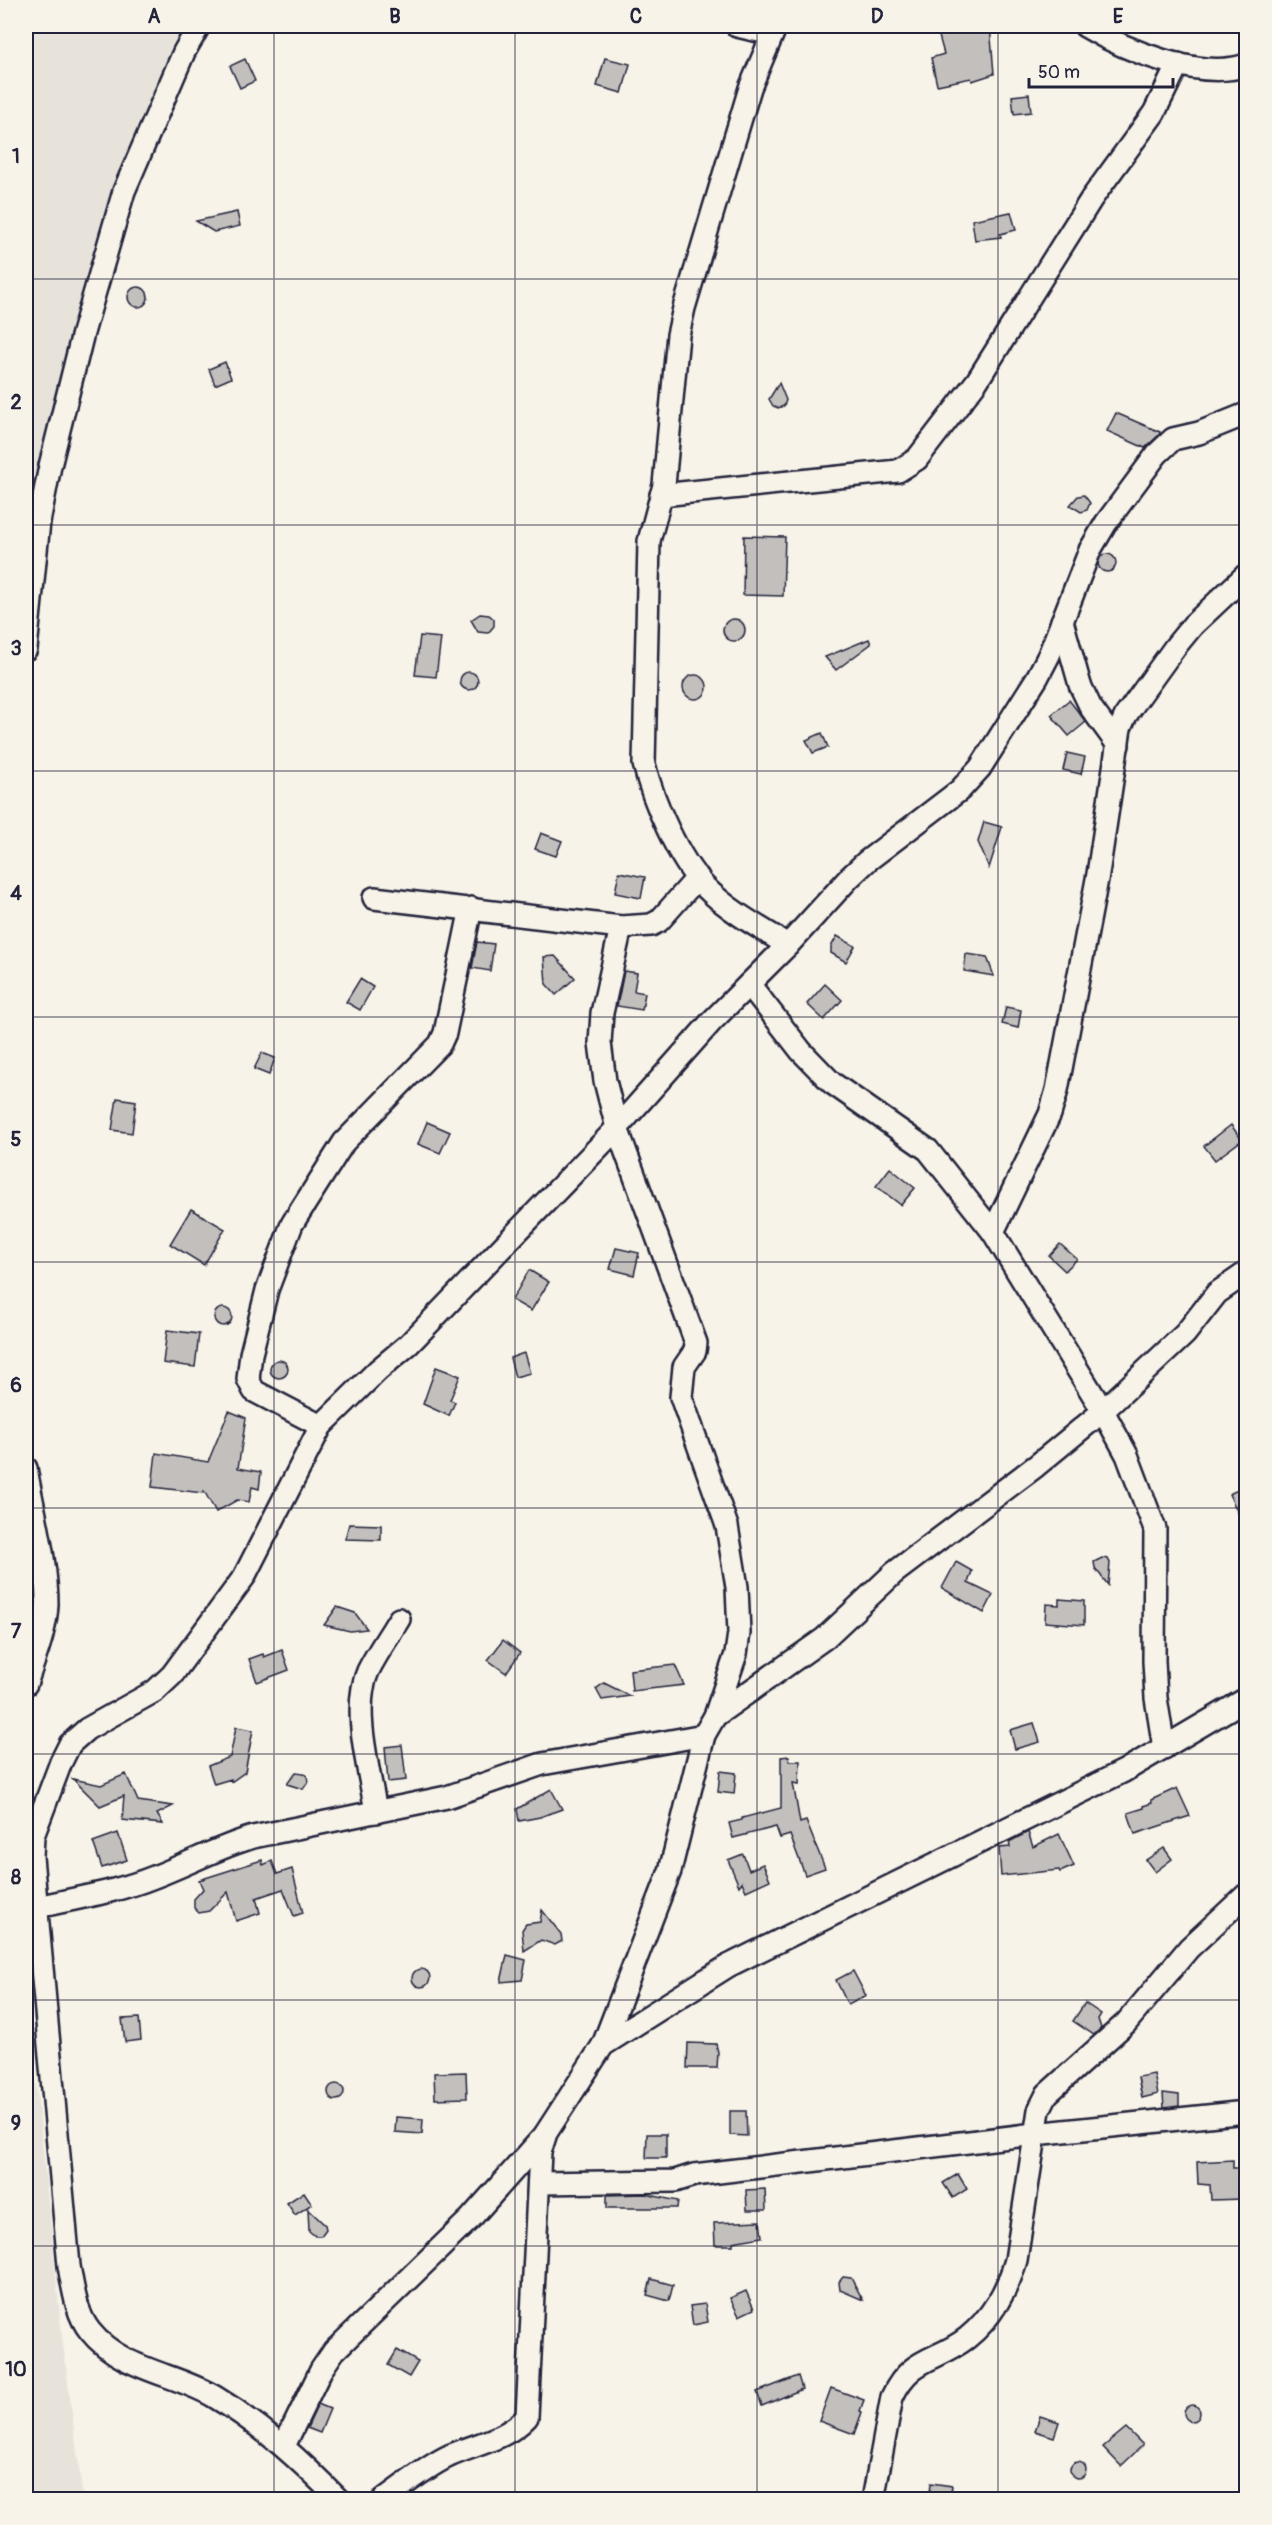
<svg xmlns="http://www.w3.org/2000/svg" width="1272" height="2525" font-family="Pangolin,sans-serif">
<rect width="100%" height="100%" fill="#f7f3e8"/>
<filter id="ink" filterUnits="userSpaceOnUse"><feTurbulence type="fractalNoise" baseFrequency=".0167" numOctaves="2"/><feDisplacementMap in="SourceGraphic" scale="12" xChannelSelector="R" yChannelSelector="G"/><feConvolveMatrix kernelMatrix="1 2 1 2 8 2 1 2 1" color-interpolation-filters="sRGB"/></filter>
<g filter="url(#ink)">
<g fill="#e7e3db">
<path d="M 26,26 L 183,26 L 124,158 L 66,364 L 26,606 Z"/>
<path d="M 26,1984 L 62,2336 L 83,2499 L 26,2499 Z"/>
</g>
<g fill="#c2bfbd" stroke="#22223b" stroke-width="1.5">
<path d="M 973,26 L 990,26 L 994,74 L 972,81 L 971,78 L 937,85 L 931,58 L 944,54 L 937,29 Z"/>
<path d="M 605,58 L 630,64 L 622,93 L 597,86 Z"/>
<path d="M 245,59 L 255,81 L 240,88 L 230,66 Z"/>
<path d="M 1029,94 L 1031,112 L 1014,114 L 1012,96 Z"/>
<path d="M 237,212 L 240,226 L 214,232 L 196,221 Z"/>
<path d="M 1011,212 L 1016,230 L 1000,234 L 1001,237 L 975,240 L 972,220 Z"/>
<circle cx="138" cy="297" r="10"/>
<path d="M 225,362 L 231,378 L 215,385 L 209,369 Z"/>
<path d="M 779,383 L 786,400 L 784,406 L 778,408 L 773,406 L 769,399 Z"/>
<path d="M 1116,413 L 1160,432 L 1159,435 L 1145,448 L 1107,431 Z"/>
<path d="M 1084,495 L 1090,503 L 1087,510 L 1081,512 L 1070,505 L 1078,496 Z"/>
<path d="M 744,536 L 785,537 L 783,596 L 743,595 Z"/>
<circle cx="1107" cy="563" r="9"/>
<path d="M 480,614 L 489,615 L 494,619 L 494,626 L 488,633 L 478,632 L 471,620 Z"/>
<circle cx="734" cy="630" r="11"/>
<path d="M 420,636 L 441,638 L 436,677 L 415,675 Z"/>
<path d="M 869,639 L 871,644 L 836,670 L 825,657 Z"/>
<circle cx="469" cy="681" r="9"/>
<circle cx="695" cy="687" r="12"/>
<path d="M 1069,700 L 1086,722 L 1069,736 L 1051,715 Z"/>
<path d="M 822,733 L 828,747 L 813,753 L 806,740 Z"/>
<path d="M 1067,753 L 1085,757 L 1081,774 L 1063,770 Z"/>
<path d="M 984,822 L 1002,827 L 989,868 L 978,842 Z"/>
<path d="M 541,833 L 562,841 L 556,856 L 535,849 Z"/>
<path d="M 619,872 L 645,877 L 641,898 L 615,893 Z"/>
<path d="M 837,936 L 855,946 L 846,962 L 831,953 L 831,947 Z"/>
<path d="M 477,942 L 494,944 L 490,971 L 472,968 Z"/>
<path d="M 966,954 L 987,957 L 994,976 L 964,971 Z"/>
<path d="M 555,956 L 575,978 L 556,995 L 546,984 L 544,957 Z"/>
<path d="M 624,971 L 637,973 L 634,991 L 645,993 L 642,1010 L 617,1006 Z"/>
<path d="M 360,979 L 373,987 L 360,1010 L 346,1002 Z"/>
<path d="M 825,984 L 842,1000 L 824,1020 L 807,1004 Z"/>
<path d="M 1006,1007 L 1021,1010 L 1018,1028 L 1002,1024 Z"/>
<path d="M 262,1053 L 275,1058 L 269,1075 L 254,1069 Z"/>
<path d="M 117,1098 L 136,1101 L 132,1133 L 112,1130 Z"/>
<path d="M 427,1122 L 450,1132 L 440,1153 L 418,1144 Z"/>
<path d="M 1231,1125 L 1242,1140 L 1215,1160 L 1204,1146 Z"/>
<path d="M 890,1168 L 915,1188 L 901,1205 L 876,1186 Z"/>
<path d="M 191,1209 L 225,1229 L 204,1265 L 170,1244 Z"/>
<path d="M 1060,1244 L 1077,1259 L 1065,1271 L 1049,1256 Z"/>
<path d="M 616,1248 L 639,1253 L 634,1275 L 610,1269 Z"/>
<path d="M 529,1270 L 549,1282 L 531,1311 L 512,1300 Z"/>
<circle cx="223" cy="1317" r="9"/>
<path d="M 167,1330 L 199,1334 L 195,1367 L 163,1363 Z"/>
<path d="M 524,1353 L 530,1373 L 515,1377 L 510,1358 Z"/>
<circle cx="279" cy="1369" r="9"/>
<path d="M 436,1367 L 460,1376 L 450,1400 L 455,1402 L 449,1416 L 423,1404 Z"/>
<path d="M 229,1411 L 246,1418 L 238,1468 L 261,1472 L 259,1489 L 252,1487 L 249,1502 L 237,1500 L 216,1512 L 204,1491 L 203,1493 L 152,1487 L 156,1453 L 208,1462 Z"/>
<path d="M 1246,1486 L 1246,1530 L 1229,1494 Z"/>
<path d="M 349,1524 L 381,1525 L 381,1540 L 345,1539 Z"/>
<path d="M 1102,1558 L 1108,1559 L 1110,1563 L 1108,1585 L 1095,1568 L 1094,1562 Z"/>
<path d="M 956,1562 L 972,1571 L 968,1583 L 993,1595 L 984,1613 L 942,1588 Z"/>
<path d="M 1059,1599 L 1084,1601 L 1084,1625 L 1045,1622 L 1046,1604 L 1059,1605 Z"/>
<path d="M 337,1607 L 355,1613 L 367,1629 L 350,1631 L 324,1625 Z"/>
<path d="M 503,1640 L 520,1653 L 506,1673 L 488,1660 Z"/>
<path d="M 282,1650 L 289,1670 L 257,1682 L 249,1659 L 263,1654 L 264,1657 Z"/>
<path d="M 675,1665 L 684,1685 L 632,1691 L 630,1670 Z"/>
<path d="M 604,1683 L 630,1696 L 602,1700 L 596,1689 Z"/>
<path d="M 1034,1723 L 1040,1742 L 1015,1749 L 1010,1730 Z"/>
<path d="M 236,1727 L 253,1730 L 245,1772 L 231,1782 L 231,1779 L 214,1784 L 208,1766 L 230,1757 Z"/>
<path d="M 402,1745 L 406,1780 L 388,1782 L 385,1747 Z"/>
<path d="M 789,1756 L 790,1761 L 800,1761 L 799,1784 L 793,1783 L 800,1823 L 806,1821 L 825,1868 L 805,1875 L 790,1835 L 780,1838 L 776,1827 L 733,1838 L 729,1823 L 742,1820 L 742,1818 L 781,1808 L 781,1757 Z"/>
<path d="M 720,1771 L 736,1773 L 734,1794 L 718,1792 Z"/>
<path d="M 296,1772 L 303,1773 L 307,1776 L 308,1782 L 303,1789 L 287,1784 Z"/>
<path d="M 126,1774 L 138,1801 L 173,1806 L 157,1814 L 163,1824 L 122,1820 L 124,1796 L 100,1806 L 73,1779 L 101,1785 Z"/>
<path d="M 1177,1788 L 1190,1816 L 1135,1834 L 1128,1813 L 1144,1808 L 1143,1806 L 1152,1803 L 1151,1800 Z"/>
<path d="M 551,1789 L 562,1809 L 540,1817 L 519,1821 L 517,1809 Z"/>
<path d="M 1028,1832 L 1033,1847 L 1059,1834 L 1074,1866 L 1060,1872 L 1059,1870 L 1001,1876 L 999,1848 L 1010,1847 L 1009,1842 Z"/>
<path d="M 118,1833 L 127,1860 L 102,1868 L 93,1842 Z"/>
<path d="M 1164,1848 L 1172,1859 L 1155,1872 L 1146,1860 Z"/>
<path d="M 743,1854 L 749,1870 L 763,1864 L 770,1880 L 746,1891 L 742,1882 L 739,1886 L 728,1860 Z"/>
<path d="M 262,1860 L 263,1865 L 272,1861 L 277,1874 L 292,1869 L 303,1913 L 294,1916 L 283,1889 L 256,1898 L 260,1913 L 236,1921 L 228,1892 L 209,1911 L 199,1913 L 194,1908 L 194,1899 L 203,1889 L 199,1880 Z"/>
<path d="M 542,1910 L 561,1934 L 562,1941 L 555,1945 L 541,1940 L 524,1951 L 522,1930 L 526,1924 L 540,1922 Z"/>
<path d="M 507,1955 L 526,1960 L 522,1980 L 501,1982 Z"/>
<circle cx="421" cy="1978" r="9"/>
<path d="M 853,1971 L 866,1996 L 848,2005 L 836,1980 Z"/>
<path d="M 1085,2003 L 1101,2014 L 1098,2019 L 1101,2028 L 1094,2035 L 1073,2021 Z"/>
<path d="M 139,2018 L 141,2040 L 125,2042 L 122,2019 Z"/>
<path d="M 688,2043 L 716,2044 L 718,2052 L 717,2068 L 687,2068 Z"/>
<path d="M 466,2072 L 467,2098 L 435,2099 L 434,2073 Z"/>
<path d="M 1154,2074 L 1158,2094 L 1142,2098 L 1138,2077 Z"/>
<circle cx="336" cy="2092" r="8"/>
<path d="M 1163,2093 L 1179,2095 L 1179,2106 L 1164,2108 Z"/>
<path d="M 730,2111 L 746,2111 L 747,2136 L 730,2135 Z"/>
<path d="M 396,2117 L 423,2119 L 422,2134 L 395,2132 Z"/>
<path d="M 647,2134 L 666,2134 L 666,2158 L 646,2158 Z"/>
<path d="M 1233,2160 L 1233,2168 L 1241,2168 L 1243,2199 L 1211,2200 L 1210,2185 L 1198,2184 L 1197,2162 Z"/>
<path d="M 958,2174 L 967,2189 L 953,2198 L 943,2183 Z"/>
<path d="M 765,2189 L 766,2210 L 747,2210 L 746,2190 Z"/>
<path d="M 304,2192 L 312,2204 L 295,2215 L 287,2203 Z"/>
<path d="M 645,2194 L 678,2201 L 677,2208 L 607,2208 L 607,2195 Z"/>
<path d="M 308,2209 L 325,2225 L 326,2229 L 321,2236 L 315,2236 L 309,2231 Z"/>
<path d="M 760,2221 L 762,2237 L 733,2242 L 733,2245 L 715,2245 L 714,2223 Z"/>
<path d="M 843,2277 L 851,2278 L 863,2300 L 840,2290 L 839,2282 Z"/>
<path d="M 651,2279 L 673,2285 L 669,2301 L 647,2295 Z"/>
<path d="M 746,2291 L 754,2309 L 739,2316 L 730,2298 Z"/>
<path d="M 705,2304 L 708,2322 L 693,2325 L 690,2306 Z"/>
<path d="M 397,2350 L 418,2362 L 409,2377 L 388,2365 Z"/>
<path d="M 798,2376 L 802,2389 L 762,2406 L 757,2392 Z"/>
<path d="M 831,2388 L 864,2400 L 860,2411 L 862,2412 L 854,2434 L 819,2421 Z"/>
<path d="M 318,2404 L 330,2409 L 320,2433 L 307,2428 Z"/>
<circle cx="1192" cy="2413" r="8"/>
<path d="M 1040,2416 L 1059,2422 L 1054,2437 L 1035,2431 Z"/>
<path d="M 1126,2428 L 1143,2445 L 1121,2466 L 1103,2447 Z"/>
<circle cx="1078" cy="2470" r="8"/>
<path d="M 931,2483 L 952,2486 L 950,2499 L 929,2499 Z"/>
</g>
<g fill="none" stroke-linecap="round" stroke-linejoin="round">
<defs>
<g id="street">
<path d="M 737,26 L 772,34"/>
<path d="M 776,26 L 750,88 L 684,308 L 678,335 L 664,485 L 649,541 L 644,764 C 653,801 678,859 705,887 C 729,911 760,928 788,945"/>
<path d="M 1085,26 C 1125,50 1200,81 1246,65"/>
<path d="M 661,495 L 898,471 L 917,459 L 977,381 L 1092,198 L 1154,113 L 1178,64"/>
<path d="M 1062,621 L 1080,685 L 1091,708 L 1118,745"/>
<path d="M 26,649 L 39,522 L 50,466 L 83,333 L 124,191 L 184,52 L 199,26"/>
<path d="M 374,898 L 621,927 L 651,925 L 659,921 L 698,877"/>
<path d="M 621,927 L 602,1013 L 600,1043 L 605,1081 L 617,1128 L 696,1343 L 695,1351 L 684,1367 L 681,1397 L 727,1526 L 737,1587 L 739,1633 L 736,1654 L 715,1716"/>
<path d="M 749,984 L 801,1051 L 832,1083 L 928,1150 L 993,1232 L 1103,1411 L 1127,1455 L 1155,1529 L 1154,1661 L 1156,1698 L 1164,1748"/>
<path d="M 993,1232 L 1050,1114 L 1057,1090 L 1098,874 L 1120,728 L 1126,715 L 1175,647 L 1193,625 L 1246,575"/>
<path d="M 321,1426 L 254,1391 L 248,1379 L 251,1354 L 267,1290 L 292,1224 L 344,1142 L 440,1044 L 445,1033 L 471,908"/>
<path d="M 26,1468 C 33,1511 47,1560 47,1604 C 46,1631 34,1659 26,1684"/>
<path d="M 376,1812 C 370,1772 351,1709 368,1671 C 377,1653 389,1636 399,1619"/>
<path d="M 37,1907 C 76,1898 117,1892 154,1877 C 188,1864 219,1847 253,1837 L 447,1797 L 542,1764 L 704,1735"/>
<path d="M 603,2045 L 670,1871 L 704,1735 L 715,1716 L 825,1638 L 894,1573 L 1036,1466 L 1103,1411 L 1185,1334 L 1217,1293 L 1246,1273"/>
<path d="M 539,2183 L 675,2181 L 694,2175 L 1035,2134 L 1246,2112"/>
<path d="M 284,2446 L 321,2370 L 334,2351 L 471,2218 L 544,2136"/>
<path d="M 339,2500 C 301,2461 262,2425 215,2397 C 175,2373 121,2370 90,2331 C 76,2314 73,2287 69,2266 L 32,1857 L 33,1836 L 61,1762 L 70,1744 L 87,1729 L 155,1691 L 172,1675 L 244,1577 L 321,1426 L 378,1370 L 409,1344 L 617,1128 L 712,1021 L 788,945 L 850,877 L 867,861 L 960,790 L 980,768 L 1037,678 L 1049,655 L 1090,550 L 1106,523 L 1157,454 L 1173,439 L 1199,433 L 1246,414"/>
<path d="M 383,2500 C 404,2485 426,2467 449,2456 C 476,2444 507,2439 527,2417 L 540,2152 L 546,2133 L 603,2045 L 728,1966 L 1124,1771 L 1246,1699"/>
<path d="M 873,2500 L 892,2397 C 911,2356 936,2362 967,2338 C 991,2319 1008,2289 1016,2260 L 1039,2110 L 1047,2094 L 1126,2023 L 1189,1948 L 1246,1895"/>
</g>
</defs>
<use href="#street" stroke="#22223b" stroke-width="26"/>
<use href="#street" stroke="#f7f3e8" stroke-width="21"/>
</g>
</g>
<path fill="none" stroke="#22223b" stroke-width="1.5" stroke-opacity="0.55" d="M 274,26 L 274,2500M 515,26 L 515,2500M 757,26 L 757,2500M 998,26 L 998,2500M 26,279 L 1246,279M 26,525 L 1246,525M 26,771 L 1246,771M 26,1017 L 1246,1017M 26,1262 L 1246,1262M 26,1508 L 1246,1508M 26,1754 L 1246,1754M 26,2000 L 1246,2000M 26,2246 L 1246,2246"/>
<rect width="1272" height="2525" fill="none" stroke="#f7f3e8" stroke-width="66"/>
<path d="M1029 78v9h144v-9" fill="none" stroke="#22223b" stroke-width="3"/>
<text x="1038" y="78" font-size="18" fill="#22223b" stroke="#f7f3e8" stroke-width="4.5" paint-order="stroke">50 m</text>
<rect x="33" y="33" width="1206" height="2459" fill="none" stroke="#22223b" stroke-width="2"/>
<g font-size="20" text-anchor="middle" font-weight="bold" fill="#22223b">
<text x="154" y="23">A</text>
<text x="395" y="23">B</text>
<text x="636" y="23">C</text>
<text x="877" y="23">D</text>
<text x="1118" y="23">E</text>
<text x="16" y="163">1</text>
<text x="16" y="409">2</text>
<text x="16" y="655">3</text>
<text x="16" y="900">4</text>
<text x="16" y="1146">5</text>
<text x="16" y="1392">6</text>
<text x="16" y="1638">7</text>
<text x="16" y="1884">8</text>
<text x="16" y="2130">9</text>
<text x="16" y="2376">10</text>
</g>
</svg>
